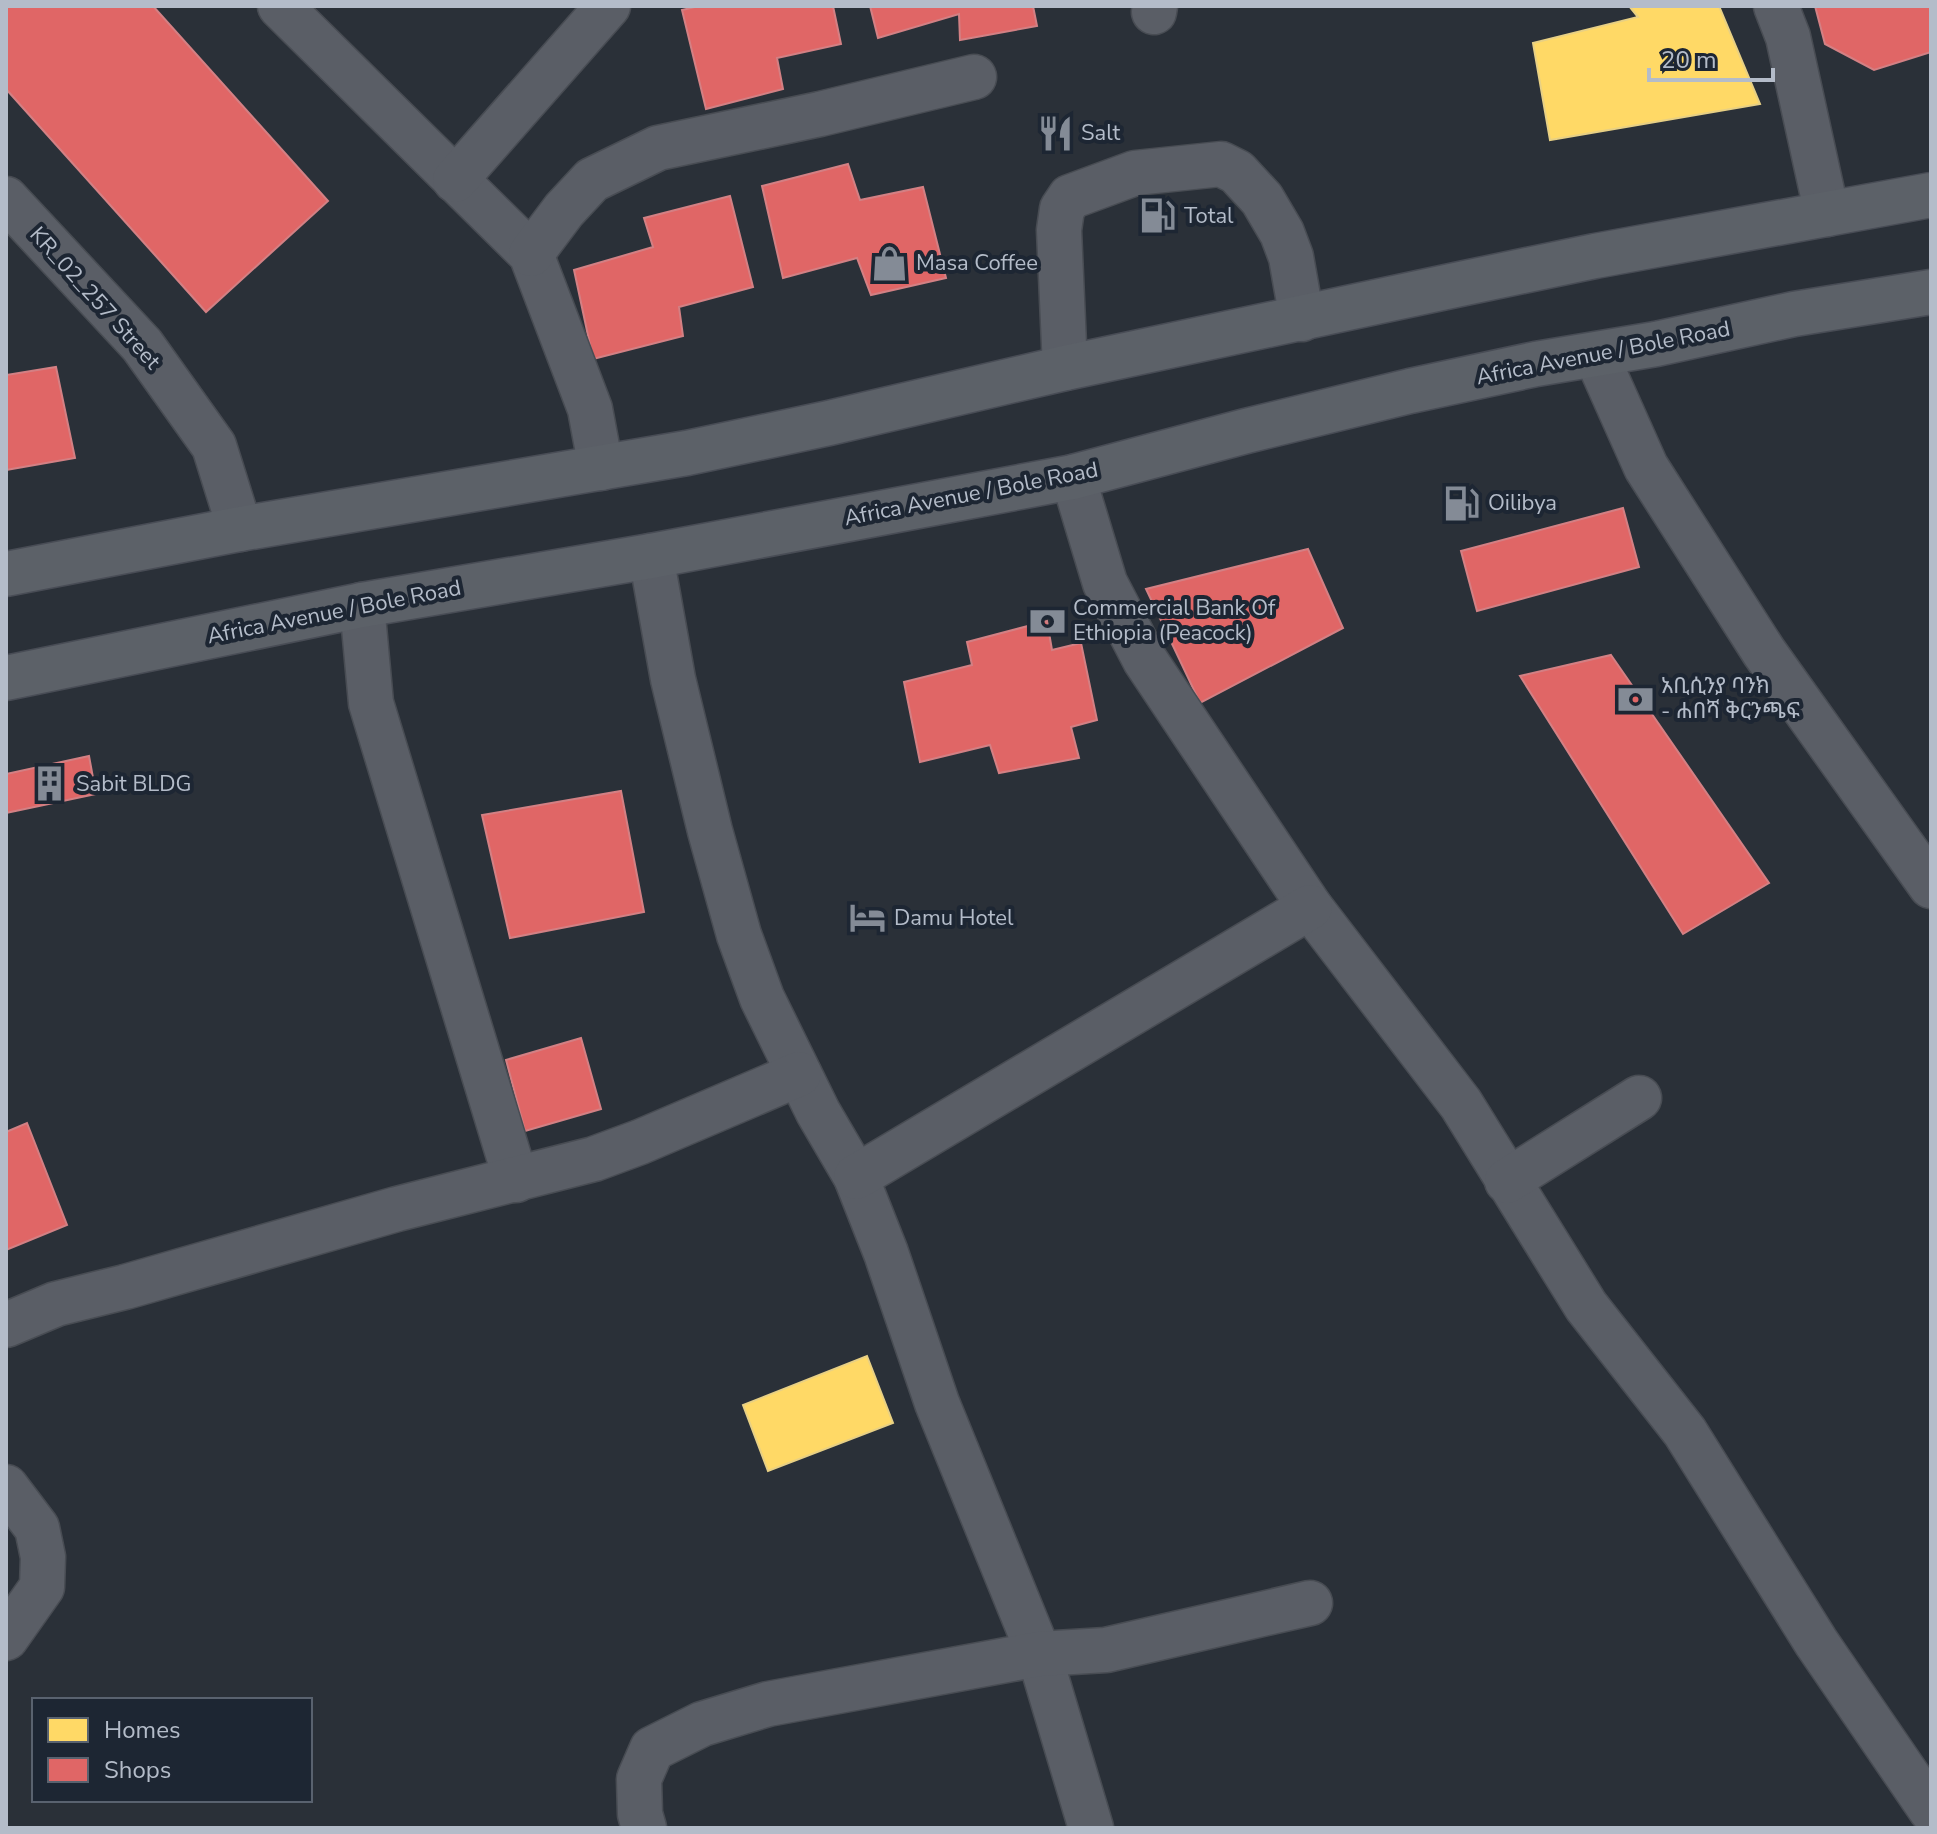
<svg xmlns="http://www.w3.org/2000/svg" width="1937" height="1834" font-family="'Nunito Sans','Noto Sans Ethiopic',sans-serif">
<rect width="100%" height="100%" fill="#2a3038"/>
<g fill="#ffd966" stroke="#e8d084" stroke-width="2">
<path d="M 1629,6 L 1719,6 L 1760,104 L 1550,140 L 1533,43 L 1638,17 Z"/>
<path d="M 867,1356 L 893,1423 L 768,1471 L 743,1405 Z"/>
</g>
<g fill="#e06666" stroke="#d38084" stroke-width="2">
<path d="M 6,6 L 153,6 L 328,201 L 206,312 L 6,89 Z"/>
<path d="M 699,6 L 833,6 L 841,44 L 777,58 L 783,89 L 706,109 L 682,10 Z"/>
<path d="M 870,6 L 1033,6 L 1037,26 L 960,40 L 959,14 L 878,38 Z"/>
<path d="M 1815,6 L 1931,6 L 1931,52 L 1874,70 L 1825,44 Z"/>
<path d="M 848,164 L 860,200 L 923,187 L 946,278 L 871,295 L 857,258 L 783,278 L 762,186 Z"/>
<path d="M 730,196 L 753,287 L 679,307 L 683,336 L 593,359 L 574,270 L 653,247 L 644,218 Z"/>
<path d="M 56,367 L 75,458 L 6,470 L 6,375 Z"/>
<path d="M 1623,508 L 1639,567 L 1477,611 L 1461,551 Z"/>
<path d="M 1308,549 L 1343,628 L 1200,703 L 1146,589 Z"/>
<path d="M 1047,621 L 1052,650 L 1081,643 L 1097,720 L 1071,727 L 1079,758 L 999,773 L 990,745 L 920,762 L 904,682 L 972,665 L 967,642 Z"/>
<path d="M 1611,655 L 1769,883 L 1683,934 L 1520,676 Z"/>
<path d="M 89,756 L 96,794 L 6,813 L 6,774 Z"/>
<path d="M 621,791 L 644,912 L 510,938 L 482,815 Z"/>
<path d="M 581,1038 L 601,1109 L 525,1131 L 506,1060 Z"/>
<path d="M 27,1123 L 67,1225 L 6,1250 L 6,1132 Z"/>
</g>
<g fill="none" stroke-linecap="round" stroke-linejoin="round">
<defs>
<g id="minor">
<path d="M 280,6 L 531,254 L 590,409 L 601,468"/>
<path d="M 1776,6 L 1788,37 L 1827,214"/>
<path d="M 1154,12 L 1155,6"/>
<path d="M 455,180 L 608,6"/>
<path d="M 6,199 L 142,345 L 214,446 L 240,529"/>
<path d="M 531,254 L 564,210 L 592,180 L 658,148 L 820,114 L 974,77"/>
<path d="M 1596,355 L 1646,467 L 1764,652 L 1931,886"/>
<path d="M 1065,368 L 1059,230 L 1062,209 L 1070,197 L 1135,173 L 1221,164 L 1237,172 L 1262,199 L 1282,233 L 1291,257 L 1302,319"/>
<path d="M 1073,477 L 1105,583 L 1145,660 L 1310,907 L 1461,1104 L 1586,1306 L 1685,1432 L 1816,1642 L 1931,1810"/>
<path d="M 651,556 L 673,679 L 710,831 L 739,935 L 762,998 L 818,1112 L 856,1177 L 886,1253 L 937,1403 L 1039,1654 L 1091,1828"/>
<path d="M 362,605 L 371,703 L 516,1180"/>
<path d="M 856,1177 L 1310,907"/>
<path d="M 1507,1181 L 1639,1098"/>
<path d="M 6,1325 L 56,1304 L 125,1287 L 397,1209 L 594,1159 L 640,1142 L 799,1074"/>
<path d="M 6,1487 L 37,1528 L 43,1557 L 42,1587 L 6,1638"/>
<path d="M 644,1828 L 640,1814 L 639,1779 L 652,1749 L 702,1724 L 768,1704 L 1039,1654 L 1106,1650 L 1310,1603"/>
</g>
<g id="major">
<path d="M 6,574 L 240,529 L 687,453 L 829,423 L 1065,368 L 1465,283 L 1595,256 L 1931,195"/>
<path d="M 6,678 L 362,605 L 651,556 L 1073,477 L 1246,431 L 1410,391 L 1536,364 L 1656,344 L 1794,314 L 1931,292"/>
</g>
</defs>
<use href="#minor" stroke="#484c53" stroke-width="47"/>
<use href="#major" stroke="#484c55" stroke-width="47"/>
<use href="#minor" stroke="#5a5e66" stroke-width="44"/>
<use href="#major" stroke="#5c6168" stroke-width="44"/>
</g>
<defs>
<symbol id="restaurant-bare" viewBox="-9 -9 18 18"><path d="M-5-6h1v4h1v-4h1v4h1v-4h1v5L-1.5 .5V6h-2V.5L-5-1ZM5-6V6H3V1.5H1.5Q1.5-4 5-6Z" fill="#848b96" stroke="#1d2633" stroke-width="2.5" paint-order="stroke"/></symbol>
<symbol id="fuel-bare" viewBox="-9 -9 18 18"><path d="M-5.5-6h7V0h2V4h1.3V-2.5L3-4.5l.8-.8L6-3V5H2.5V1h-1V6h-7ZM-4.2-4.7v3.2H.2V-4.7Z" fill="#848b96" stroke="#1d2633" stroke-width="2.5" paint-order="stroke"/></symbol>
<symbol id="shop-bare" viewBox="-9 -9 18 18"><path d="M-5-2.5h2.3a2.7 3.5 0 0 1 5.4 0H5L5.5 6h-11ZM-1.5-2.5h3a1.5 2.3 0 0 0-3 0Z" fill="#848b96" stroke="#1d2633" stroke-width="2.5" paint-order="stroke"/></symbol>
<symbol id="bank-bare" viewBox="-9 -9 18 18"><path d="M-6-4H6V4H-6ZM0-2.3a2.3 2.3 0 1 0 0 4.6a2.3 2.3 0 1 0 0-4.6Z" fill="#848b96" stroke="#1d2633" stroke-width="2.5" paint-order="stroke"/></symbol>
<symbol id="building-bare" viewBox="-9 -9 18 18"><path d="M-4-6H4V6H1V3H-1V6H-4ZM-2.5-4.3h1.7v1.8h-1.7ZM.8-4.3h1.7v1.8H.8ZM-2.5-1h1.7V.8h-1.7ZM.8-1h1.7V.8H.8Z" fill="#848b96" stroke="#1d2633" stroke-width="2.5" paint-order="stroke"/></symbol>
<symbol id="hotel-bare" viewBox="-9 -9 18 18"><path d="M-6-4.5h1.5V1H6V5H4.5V3h-9V5H-6ZM-4 0a1.8 1.8 0 1 1 3.6 0ZM.5 0V-2.5h3Q6-2.5 6 0Z" fill="#848b96" stroke="#1d2633" stroke-width="2.5" paint-order="stroke"/></symbol>
</defs>
<g fill-rule="evenodd">
<use href="#restaurant-bare" x="1030" y="108" width="51" height="51"/>
<use href="#fuel-bare" x="1132" y="190" width="51" height="51"/>
<use href="#shop-bare" x="864" y="238" width="51" height="51"/>
<use href="#fuel-bare" x="1436" y="478" width="51" height="51"/>
<use href="#bank-bare" x="1022" y="596" width="51" height="51"/>
<use href="#bank-bare" x="1610" y="674" width="51" height="51"/>
<use href="#building-bare" x="24" y="758" width="51" height="51"/>
<use href="#hotel-bare" x="842" y="892" width="51" height="51"/>
</g>
<g text-anchor="middle" dominant-baseline="central" stroke-width="8" stroke-linejoin="round" paint-order="stroke">
<g font-size="22" fill="#b4bcc9" stroke="#1d2633" text-anchor="start">
<text x="1081" y="133">Salt</text>
<text x="1184" y="216">Total</text>
<text x="916" y="263">Masa Coffee</text>
<text x="1488" y="503">Oilibya</text>
<text x="1073" y="608">Commercial Bank Of<tspan x="1073" dy="25">Ethiopia (Peacock)</tspan></text>
<text x="1661" y="686">አቢሲንያ ባንክ<tspan x="1661" dy="25">- ሐበሻ ቅርንጫፍ</tspan></text>
<text x="76" y="784">Sabit BLDG</text>
<text x="894" y="918">Damu Hotel</text>
</g>
<g font-size="22" fill="#b4bcc9" stroke="#1d2633">
<text transform="translate(95 298) rotate(48)">KR_02_257 Street</text>
<text transform="translate(1603 353) rotate(-11)">Africa Avenue / Bole Road</text>
<text transform="translate(971 494) rotate(-11)">Africa Avenue / Bole Road</text>
<text transform="translate(334 612) rotate(-11)">Africa Avenue / Bole Road</text>
</g>
</g>
<rect width="1937" height="1834" fill="none" stroke="#b4bcc9" stroke-width="16"/>
<rect x="32" y="1698" width="280" height="104" fill="#1d2633" stroke="#59626f" stroke-width="2"/>
<rect x="48" y="1718" width="40" height="24" fill="#ffd966" stroke="#59626f" stroke-width="2"/>
<text x="104" y="1738" font-size="24" fill="#b4bcc9">Homes</text>
<rect x="48" y="1758" width="40" height="24" fill="#e06666" stroke="#59626f" stroke-width="2"/>
<text x="104" y="1778" font-size="24" fill="#b4bcc9">Shops</text>
<path d="M1649 68v12h124v-12" fill="none" stroke="#b4bcc9" stroke-width="4"/>
<text x="1661" y="68" font-size="24" fill="#b4bcc9" stroke="#1d2633" stroke-width="6" paint-order="stroke">20 m</text>
</svg>
